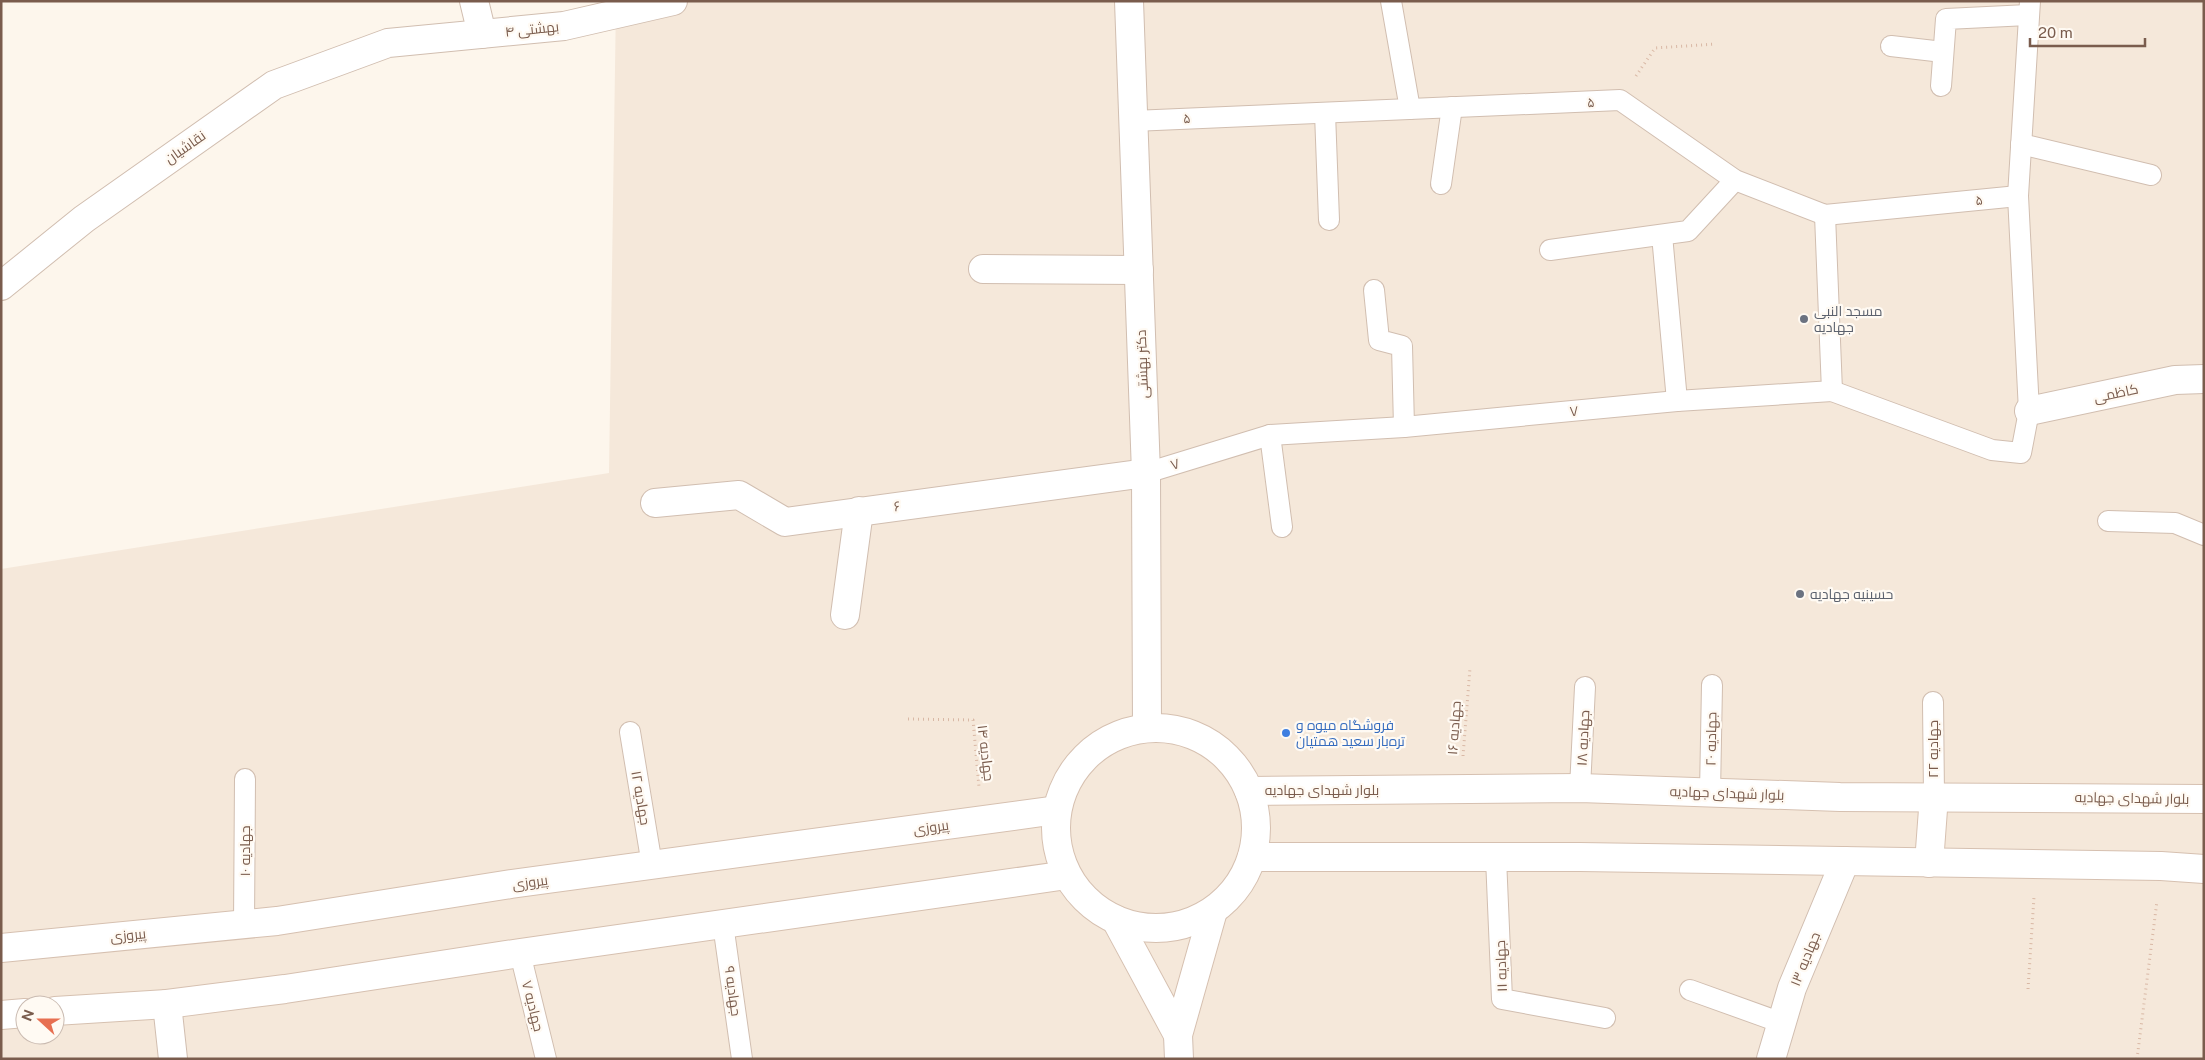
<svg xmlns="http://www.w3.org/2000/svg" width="2205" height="1060" font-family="'Public Sans',Cairo,sans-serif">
<rect width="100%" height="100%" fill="#fdf6ec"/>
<path fill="#f5e8da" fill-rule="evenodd" d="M 616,1 L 2204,1 L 2204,1059 L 1,1059 L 1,569 L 609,473 ZM 25,1005 L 55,1005 L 55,1035 L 25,1035 Z"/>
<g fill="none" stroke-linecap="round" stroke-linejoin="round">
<defs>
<g id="service">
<path d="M 1391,1 L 1410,109"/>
<path d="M 1891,46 L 1943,52"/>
<path d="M 1941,86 L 1946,19 L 2028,15"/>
<path d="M 1325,113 L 1329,220"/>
<path d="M 1133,121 L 1620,100 L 1735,180 L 1825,215 L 2018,196"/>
<path d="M 2021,144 L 2151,175"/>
<path d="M 1441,184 L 1452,107"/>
<path d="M 1662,235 L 1677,401"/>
<path d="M 1550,250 L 1688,231 L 1735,180"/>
<path d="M 1374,290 L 1379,340 L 1402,346 L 1404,427"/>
<path d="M 1832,391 L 1992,450 L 2021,453 L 2029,411 L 2018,196 L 2030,1"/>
<path d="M 1270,435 L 1282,527"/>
<path d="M 1146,473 L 1270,435 L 1404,427 L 1677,401 L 1832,391 L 1825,215"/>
<path d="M 2108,521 L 2175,523 L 2204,535"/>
<path d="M 1933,702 L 1934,796"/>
<path d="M 630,732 L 652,865"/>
<path d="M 1580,788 L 1585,687"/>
<path d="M 1710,793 L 1712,685"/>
<path d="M 1496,858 L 1502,999 L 1605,1018"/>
<path d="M 244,924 L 245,779"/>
<path d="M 723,924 L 742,1059"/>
<path d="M 520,953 L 546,1059"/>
<path d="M 1690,990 L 1782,1023"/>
</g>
<g id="minor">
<path d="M 474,1 L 482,34"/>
<path d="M 983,269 L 1139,270"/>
<path d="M 1,286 L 84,219 L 274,85 L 388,43 L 564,26 L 673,1"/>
<path d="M 2029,411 L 2175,380 L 2204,379"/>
<path d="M 655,503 L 739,495 L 785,522 L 1146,473"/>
<path d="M 845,615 L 859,511"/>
<path d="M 167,1004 L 173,1059"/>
<path d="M 1771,1059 L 1792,988 L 1845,861"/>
</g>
<g id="tertiary">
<path d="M 1129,1 L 1146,473 L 1147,728"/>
<path d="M 1178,1035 L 1179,1059"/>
</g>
<g id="secondary">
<circle cx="1156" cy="828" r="100"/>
<path d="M 1249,791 L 1580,788 L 1840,797 L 2204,799"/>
<path d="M 1252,857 L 1580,857 L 2161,866 L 2204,869"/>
<path d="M 1929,863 L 1934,796"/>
<path d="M 1116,920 L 1178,1035 L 1213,911"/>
<path d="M 1,948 L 277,921 L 511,884 L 1057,810"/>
<path d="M 55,1011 L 167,1004 L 285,989 L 520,953 L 1067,875"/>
<path d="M 1,1015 L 25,1013"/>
</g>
</defs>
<use href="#service" stroke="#d1beb0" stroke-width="22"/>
<use href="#minor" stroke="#d1beb0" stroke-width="30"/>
<use href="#tertiary" stroke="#d1beb0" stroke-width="30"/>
<use href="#secondary" stroke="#d6c0b0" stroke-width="30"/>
<g stroke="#d9b8a5" stroke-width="3" stroke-dasharray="1 4" stroke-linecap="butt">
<path d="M 1636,76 L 1655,48 L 1716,44"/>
<path d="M 908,719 L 973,720 L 979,787"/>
<path d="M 1463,756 L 1470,668"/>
<path d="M 2028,989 L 2034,897"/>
<path d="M 2137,1059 L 2157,901"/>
</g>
<use href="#service" stroke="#fff" stroke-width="20"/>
<use href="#minor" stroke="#fff" stroke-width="28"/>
<use href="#tertiary" stroke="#fff" stroke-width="28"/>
<use href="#secondary" stroke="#fff" stroke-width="28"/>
</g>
<g fill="#6b7280" stroke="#fffaf3" stroke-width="2">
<circle cx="1804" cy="319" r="5"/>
<circle cx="1800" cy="594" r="5"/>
</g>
<circle fill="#3f7fe0" stroke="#fffaf3" stroke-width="2" cx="1286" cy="733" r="5"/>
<g text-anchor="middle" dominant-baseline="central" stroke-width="4.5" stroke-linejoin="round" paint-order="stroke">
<g font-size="14" fill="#7a5c4d" stroke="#fffaf3">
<text transform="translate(532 29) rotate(-6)">بهشتی ۴</text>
<text transform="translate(1591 102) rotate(-2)">۵</text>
<text transform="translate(1187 118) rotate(-2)">۵</text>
<text transform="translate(185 147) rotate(-35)">نقاشیان</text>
<text transform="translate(1979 200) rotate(-6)">۵</text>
<text transform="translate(1142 364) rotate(-92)">دکتر بهشتی</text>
<text transform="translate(2116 393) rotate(-12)">کاظمی</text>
<text transform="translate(1574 411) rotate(-5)">۷</text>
<text transform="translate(1175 464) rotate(-17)">۷</text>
<text transform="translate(897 506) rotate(-8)">۶</text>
<text transform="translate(1454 728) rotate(-86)">جهادیه ۱۶</text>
<text transform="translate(1583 738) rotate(-87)">جهادیه ۱۸</text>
<text transform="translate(1711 739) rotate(-89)">جهادیه ۲۰</text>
<text transform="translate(1933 749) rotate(-90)">جهادیه ۲۲</text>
<text transform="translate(986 753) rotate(83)">جهادیه ۱۴</text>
<text x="1322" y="790">بلوار شهدای جهادیه</text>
<text transform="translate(1727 793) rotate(2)">بلوار شهدای جهادیه</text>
<text transform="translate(641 798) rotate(80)">جهادیه ۱۲</text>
<text transform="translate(2132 798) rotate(1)">بلوار شهدای جهادیه</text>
<text transform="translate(931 827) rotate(-8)">پیروزی</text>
<text transform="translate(245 851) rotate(-90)">جهادیه ۱۰</text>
<text transform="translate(530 882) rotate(-8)">پیروزی</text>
<text transform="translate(128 935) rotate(-6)">پیروزی</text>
<text transform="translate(1805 959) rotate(-68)">جهادیه ۱۳</text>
<text transform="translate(1501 966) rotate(-92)">جهادیه ۱۱</text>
<text transform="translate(733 991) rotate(82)">جهادیه ۹</text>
<text transform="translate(533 1006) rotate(76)">جهادیه ۷</text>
</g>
<g font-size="14" fill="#5b616d" stroke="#fffaf3" text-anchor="start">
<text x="1814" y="311">مسجد النبی<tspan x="1814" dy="16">جهادیه</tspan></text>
<text x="1810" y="594">حسینیه جهادیه</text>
</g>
<g font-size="14" fill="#366cbe" stroke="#fffaf3" text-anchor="start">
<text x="1296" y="725">فروشگاه میوه و<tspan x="1296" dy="16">تره‌بار سعید همتیان</tspan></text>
</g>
</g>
<rect width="2205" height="1060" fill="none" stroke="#7a5c4d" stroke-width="5"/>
<g transform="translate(40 1020) rotate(291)"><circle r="24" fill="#fffaf3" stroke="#cabbb1"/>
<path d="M0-4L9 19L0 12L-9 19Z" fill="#e76f51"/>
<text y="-8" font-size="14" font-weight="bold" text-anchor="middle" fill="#7a5c4d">N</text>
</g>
<path d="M2030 38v8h115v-8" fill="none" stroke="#7a5c4d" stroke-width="2.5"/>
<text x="2038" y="38" font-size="15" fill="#7a5c4d" stroke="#fffaf3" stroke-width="4" paint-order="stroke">20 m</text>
</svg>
